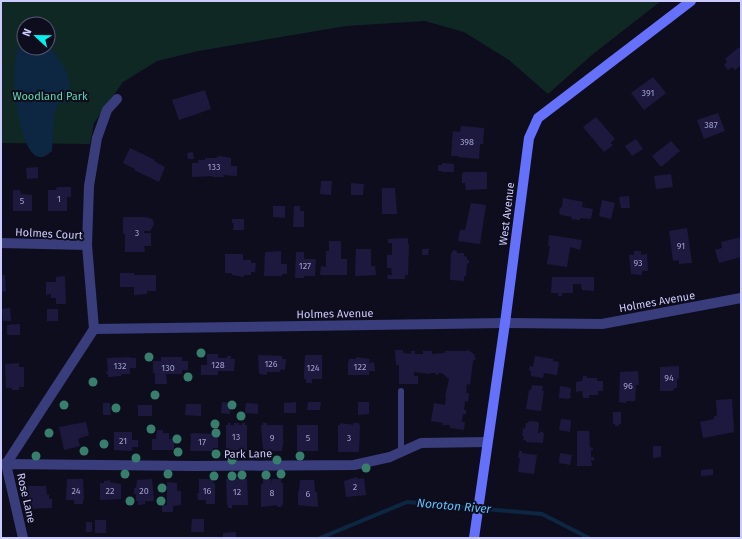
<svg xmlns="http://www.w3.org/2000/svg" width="742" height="539" font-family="'Fira Sans',sans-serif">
<rect width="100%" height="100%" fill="#0e0d1e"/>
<path fill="#102824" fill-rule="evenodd" d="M 1,1 L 661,1 L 593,54 L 548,94 L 509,60 L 464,32 L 425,21 L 346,26 L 198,51 L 157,61 L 123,82 L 94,123 L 90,144 L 1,143 ZM 24,24 L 48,24 L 48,48 L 24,48 Z"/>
<path fill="#0d2642" d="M 24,40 L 24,48 L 48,48 L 48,43 C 61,64 72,70 69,97 L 58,105 L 54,114 L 52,151 C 48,154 44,158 39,157 C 17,153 5,51 24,40 Z"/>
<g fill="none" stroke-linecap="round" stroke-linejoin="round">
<path stroke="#0d2642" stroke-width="4" d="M 320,538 L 407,502 L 542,514 L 589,538"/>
</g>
<g fill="#1d193e">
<path d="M 739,47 L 741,49 L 741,65 L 735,70 L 732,67 L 728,70 L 724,65 L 727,62 L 725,59 Z"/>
<path d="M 653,77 L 666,93 L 644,110 L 631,93 Z"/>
<path d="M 205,90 L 211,109 L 179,120 L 172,100 Z"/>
<path d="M 718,113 L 725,131 L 704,139 L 697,120 Z"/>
<path d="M 596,117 L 615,139 L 610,143 L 613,145 L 604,152 L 583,127 Z"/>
<path d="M 461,126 L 484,128 L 483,144 L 480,144 L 479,159 L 458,157 L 458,156 L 451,156 L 453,131 L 460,132 Z"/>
<path d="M 636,139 L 643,149 L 632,156 L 625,146 Z"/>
<path d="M 671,141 L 680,151 L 661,167 L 652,156 Z"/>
<path d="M 130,148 L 155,160 L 154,161 L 165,167 L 159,182 L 134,170 L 135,169 L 123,163 Z"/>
<path d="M 193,152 L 194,159 L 188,159 L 187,153 Z"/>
<path d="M 219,156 L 231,158 L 231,166 L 237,166 L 237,176 L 223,175 L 224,177 L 212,177 L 213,176 L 192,177 L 192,163 L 198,163 L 198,160 L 205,160 L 205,158 L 216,158 Z"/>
<path d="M 442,163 L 454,164 L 454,172 L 442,172 L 442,171 L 438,171 L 438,165 L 442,165 Z"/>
<path d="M 38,167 L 38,178 L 27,179 L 26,168 Z"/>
<path d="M 465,172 L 487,172 L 487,189 L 466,190 L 465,183 L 462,183 L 462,173 Z"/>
<path d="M 671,174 L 673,187 L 656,189 L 654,176 Z"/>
<path d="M 321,181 L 332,181 L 331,195 L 320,194 Z"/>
<path d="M 351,183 L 364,184 L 363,195 L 351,195 Z"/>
<path d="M 59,187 L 71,187 L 71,197 L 67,197 L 67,211 L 48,211 L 48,190 L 56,190 L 56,188 Z"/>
<path d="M 382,188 L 395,188 L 397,214 L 382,214 Z"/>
<path d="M 13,190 L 20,190 L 21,194 L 32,195 L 32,211 L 13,211 Z"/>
<path d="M 629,196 L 630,208 L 621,208 L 619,197 Z"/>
<path d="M 563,198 L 583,202 L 582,207 L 593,209 L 591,219 L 580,218 L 580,220 L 571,219 L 572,217 L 561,215 L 559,212 L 560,208 L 562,207 Z"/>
<path d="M 602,200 L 615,203 L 611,219 L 599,216 Z"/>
<path d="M 471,203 L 486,205 L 480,244 L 458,241 L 460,230 L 465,230 Z"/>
<path d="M 273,206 L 285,206 L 285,218 L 273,217 Z"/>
<path d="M 294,206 L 300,206 L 300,211 L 304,211 L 304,227 L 293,227 Z"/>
<path d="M 123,217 L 144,217 L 150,218 L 153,220 L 154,224 L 152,228 L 150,231 L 144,231 L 144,233 L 151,233 L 151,246 L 144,246 L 145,252 L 125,252 L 125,234 L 123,234 Z"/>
<path d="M 232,219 L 244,219 L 244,230 L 233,230 L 234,223 L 232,223 Z"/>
<path d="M 687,228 L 692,263 L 679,264 L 679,260 L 673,261 L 669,231 Z"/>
<path d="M 549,235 L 582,240 L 580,250 L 570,247 L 567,267 L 547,264 L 550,246 L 548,246 Z"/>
<path d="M 741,237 L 741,257 L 719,263 L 715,250 L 722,248 L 721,242 Z"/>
<path d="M 408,238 L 408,244 L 409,244 L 408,275 L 405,275 L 405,279 L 388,279 L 387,275 L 392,275 L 391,268 L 387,268 L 387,255 L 392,255 L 392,243 L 388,243 L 388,239 Z"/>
<path d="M 329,241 L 341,241 L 341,259 L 347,259 L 347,275 L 320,275 L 321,266 L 326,267 L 326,251 L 329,251 Z"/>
<path d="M 356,249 L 371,249 L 371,266 L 375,266 L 376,275 L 355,276 Z"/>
<path d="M 422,249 L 429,249 L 428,255 L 422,255 Z"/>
<path d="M 453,250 L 457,251 L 457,253 L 464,253 L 464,256 L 467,257 L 467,260 L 469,260 L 469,264 L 467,263 L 466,276 L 464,276 L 464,281 L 450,280 L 451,253 L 452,253 Z"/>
<path d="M 281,251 L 281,264 L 287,264 L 287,274 L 282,274 L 282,276 L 264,276 L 265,252 Z"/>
<path d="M 634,251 L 641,251 L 641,255 L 647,254 L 648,271 L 642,271 L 642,275 L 631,274 L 629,255 L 634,255 Z"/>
<path d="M 296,252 L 304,252 L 304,259 L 316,259 L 315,276 L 304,276 L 304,278 L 295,278 Z"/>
<path d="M 225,254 L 243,254 L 243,260 L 251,260 L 251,263 L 256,263 L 255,272 L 251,272 L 251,275 L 244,275 L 244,277 L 232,275 L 232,273 L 225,273 Z"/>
<path d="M 120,273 L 134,273 L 134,275 L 156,275 L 156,291 L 147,291 L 147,294 L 134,295 L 134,287 L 120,287 Z"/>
<path d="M 1,275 L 5,275 L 6,291 L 1,292 Z"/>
<path d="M 65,276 L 66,304 L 56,304 L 56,298 L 51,298 L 51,294 L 46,295 L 46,282 L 56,282 L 56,277 Z"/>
<path d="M 552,277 L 594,277 L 594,291 L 582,290 L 581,284 L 573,284 L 573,293 L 562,293 L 562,296 L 558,296 L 558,293 L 551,293 Z"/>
<path d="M 10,308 L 11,321 L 3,321 L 2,309 Z"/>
<rect x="47" y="309" width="11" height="12"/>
<path d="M 20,324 L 20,335 L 7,335 L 7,325 Z"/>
<path d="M 395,350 L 403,350 L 403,353 L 411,354 L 411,351 L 415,351 L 415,354 L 423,354 L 423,351 L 432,351 L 432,354 L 445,353 L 445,351 L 467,351 L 468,350 L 475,355 L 474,356 L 476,359 L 473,361 L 470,385 L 467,384 L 466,393 L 469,393 L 468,402 L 465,401 L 464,410 L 466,410 L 466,414 L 463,414 L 462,422 L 465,422 L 464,430 L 450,428 L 450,425 L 442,425 L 443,423 L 431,421 L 434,403 L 445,405 L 446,397 L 445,397 L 449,379 L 442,373 L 439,373 L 438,375 L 436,375 L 436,373 L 430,373 L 430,374 L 414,372 L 414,376 L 418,376 L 418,384 L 399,384 L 399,365 L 396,365 Z"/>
<path d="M 207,354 L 218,354 L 218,358 L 227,358 L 227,356 L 231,356 L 231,359 L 235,359 L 234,371 L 218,371 L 218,375 L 201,375 L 201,365 L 207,365 Z"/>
<path d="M 258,355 L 282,356 L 282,359 L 286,359 L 285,370 L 281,369 L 280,372 L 267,372 L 267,375 L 259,374 Z"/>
<path d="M 305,355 L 322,355 L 322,379 L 312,379 L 312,383 L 306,383 L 306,379 L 304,379 L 304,373 Z"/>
<path d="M 535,356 L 553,359 L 553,361 L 559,362 L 557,375 L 544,373 L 543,378 L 531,376 L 531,371 L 529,371 L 530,366 L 533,367 Z"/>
<path d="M 130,357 L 130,358 L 136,358 L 136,368 L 130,368 L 130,374 L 121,374 L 121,376 L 108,377 L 108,374 L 106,374 L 107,371 L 108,371 L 107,358 Z"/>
<path d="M 161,357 L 182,357 L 182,361 L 188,361 L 188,370 L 182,370 L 182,374 L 166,374 L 167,384 L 155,384 L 155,373 L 153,373 L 153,361 L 161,361 Z"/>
<path d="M 356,357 L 370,359 L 369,363 L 374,362 L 375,371 L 369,371 L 369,375 L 348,375 L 348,361 L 349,361 L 349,359 L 356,359 Z"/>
<path d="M 19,363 L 19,367 L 24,367 L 24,387 L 19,387 L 19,390 L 12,390 L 12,388 L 6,388 L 5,364 Z"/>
<path d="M 679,366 L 679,379 L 677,379 L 677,388 L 674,388 L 674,390 L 672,391 L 660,391 L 660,367 Z"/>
<path d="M 638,371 L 639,385 L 636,385 L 635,401 L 626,401 L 626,403 L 619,402 L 620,372 Z"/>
<path d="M 583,376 L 587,376 L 587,378 L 597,378 L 597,381 L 603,381 L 603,391 L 598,391 L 598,395 L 589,395 L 589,398 L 583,398 L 582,391 L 576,392 L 576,382 L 582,381 Z"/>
<path d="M 532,385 L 543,386 L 542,391 L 544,391 L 541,411 L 526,409 L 529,390 L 531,390 Z"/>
<path d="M 560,386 L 571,388 L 570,396 L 571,396 L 571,398 L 569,398 L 569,399 L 559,398 Z"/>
<path d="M 732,399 L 734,432 L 703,438 L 700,422 L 714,419 L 714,416 L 717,416 L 716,400 Z"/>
<path d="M 222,402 L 231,403 L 230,414 L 221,413 Z"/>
<path d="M 296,402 L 296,413 L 284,413 L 284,403 Z"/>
<path d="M 308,402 L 321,402 L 320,410 L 307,410 Z"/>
<path d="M 358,402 L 369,402 L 369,414 L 358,415 Z"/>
<path d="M 103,403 L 110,403 L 111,415 L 103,415 Z"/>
<path d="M 246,403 L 258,404 L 258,414 L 245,413 Z"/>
<path d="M 186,404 L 201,404 L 201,416 L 185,415 Z"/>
<rect x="138" y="405" width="14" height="11"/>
<path d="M 613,412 L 621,412 L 621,424 L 619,424 L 619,426 L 615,426 L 615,424 L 613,424 Z"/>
<path d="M 561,419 L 571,420 L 570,432 L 559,430 Z"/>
<path d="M 529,421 L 539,422 L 538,433 L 540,433 L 540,431 L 544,433 L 543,443 L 526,442 L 526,440 L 523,440 L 524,436 L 522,436 L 523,428 L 525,429 L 526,423 L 528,423 Z"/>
<path d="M 86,422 L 89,435 L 78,439 L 80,446 L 64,450 L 59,427 Z"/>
<path d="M 228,423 L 231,423 L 230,425 L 234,425 L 234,423 L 239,423 L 239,425 L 242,425 L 242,423 L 245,423 L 245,425 L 247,425 L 247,451 L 226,452 L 226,425 L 228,425 Z"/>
<path d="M 263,423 L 267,423 L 267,425 L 283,425 L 283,447 L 282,447 L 282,451 L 263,451 L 261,425 L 263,425 Z"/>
<path d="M 340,423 L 353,425 L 353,423 L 358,423 L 360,425 L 359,452 L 338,452 L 338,425 L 340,425 Z"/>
<rect x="297" y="425" width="21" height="26"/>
<path d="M 157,430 L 163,430 L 163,433 L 169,433 L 169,439 L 174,439 L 174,450 L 152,450 L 152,439 L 156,439 Z"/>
<path d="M 577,431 L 589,431 L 590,447 L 593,448 L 593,450 L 591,450 L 591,457 L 594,457 L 594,461 L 591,460 L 592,466 L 577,466 Z"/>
<path d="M 114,432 L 132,432 L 132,440 L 138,440 L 138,447 L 132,447 L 132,450 L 130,451 L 114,450 Z"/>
<path d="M 191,433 L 213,434 L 212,437 L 218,437 L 218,448 L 213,448 L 213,451 L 190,451 L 191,437 L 190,434 L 192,434 Z"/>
<path d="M 653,446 L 661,446 L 661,457 L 653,458 Z"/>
<path d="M 519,451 L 522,451 L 522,453 L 537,455 L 534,474 L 518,472 L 520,458 L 518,458 Z"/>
<path d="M 560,453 L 572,455 L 570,465 L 559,463 Z"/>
<path d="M 713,469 L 713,475 L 701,476 L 701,470 Z"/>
<path d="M 357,477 L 357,479 L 364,478 L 366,495 L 346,497 L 344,481 Z"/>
<path d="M 67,479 L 83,479 L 84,500 L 83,500 L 83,504 L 74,504 L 74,500 L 66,500 Z"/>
<path d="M 152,479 L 154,501 L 145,501 L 145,504 L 138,505 L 138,501 L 136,501 L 136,494 L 134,494 L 134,488 L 136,488 L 137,480 Z"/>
<path d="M 199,479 L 213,479 L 213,483 L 215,483 L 215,504 L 206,504 L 206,500 L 198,500 L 197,493 L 199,493 Z"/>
<path d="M 226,479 L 247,479 L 248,505 L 232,505 L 232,508 L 228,508 L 228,505 L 227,505 Z"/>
<path d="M 263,479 L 271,479 L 272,483 L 272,479 L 281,479 L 281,483 L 283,483 L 283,505 L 281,505 L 282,507 L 277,507 L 277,505 L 261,507 L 261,484 L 263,484 Z"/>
<path d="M 110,480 L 110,482 L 121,484 L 121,499 L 100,500 L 100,483 L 104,483 L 104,481 Z"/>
<path d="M 300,480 L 314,480 L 315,492 L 317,492 L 318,507 L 298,505 L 298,491 L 299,491 Z"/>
<path d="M 167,482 L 177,483 L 177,491 L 181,491 L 181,505 L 173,506 L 173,512 L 162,512 L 162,505 L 167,505 Z"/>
<path d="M 28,486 L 46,486 L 47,495 L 49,495 L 49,499 L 52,499 L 52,508 L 23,509 L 23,496 L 28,496 Z"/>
<path d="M 192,519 L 204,519 L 204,532 L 191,532 Z"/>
<rect x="95" y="520" width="11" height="13"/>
<rect x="86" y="522" width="6" height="10"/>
<path d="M 236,532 L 236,538 L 223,538 L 223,533 Z"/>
</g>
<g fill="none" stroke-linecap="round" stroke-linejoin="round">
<path stroke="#393d7c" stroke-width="6" d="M 401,452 L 401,391"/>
<g stroke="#393d7c" stroke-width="10">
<path d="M 1,243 L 87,245"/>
<path d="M 94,329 L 87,245 L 89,186 L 97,138 L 107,110 L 117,99"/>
<path d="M 1,464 L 6,464 L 94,329 L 505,323 L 602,324 L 741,298"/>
<path d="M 23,538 L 6,464 L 195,466 L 354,465 L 390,457 L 421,443 L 487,442"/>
</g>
<path stroke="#6571fa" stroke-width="10" d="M 474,538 L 505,323 L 529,138 L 538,118 L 691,1"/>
</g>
<g fill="#387e6d">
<circle cx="201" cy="353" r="4.5"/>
<circle cx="149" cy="357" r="4.5"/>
<circle cx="188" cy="377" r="4.5"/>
<circle cx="93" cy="382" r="4.5"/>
<circle cx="155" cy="395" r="4.5"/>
<circle cx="64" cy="405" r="4.5"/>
<circle cx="232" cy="405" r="4.5"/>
<circle cx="116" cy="408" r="4.5"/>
<circle cx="241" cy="416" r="4.5"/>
<circle cx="215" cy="424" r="4.5"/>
<circle cx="151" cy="429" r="4.5"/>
<circle cx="49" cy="433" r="4.5"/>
<circle cx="216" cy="433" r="4.5"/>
<circle cx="177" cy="439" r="4.5"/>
<circle cx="104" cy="444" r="4.5"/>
<circle cx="84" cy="451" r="4.5"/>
<circle cx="178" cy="452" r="4.5"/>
<circle cx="216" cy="454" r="4.5"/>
<circle cx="36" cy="456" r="4.5"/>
<circle cx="300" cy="456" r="4.5"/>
<circle cx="136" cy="458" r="4.5"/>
<circle cx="232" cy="460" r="4.5"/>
<circle cx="277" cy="460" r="4.5"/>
<circle cx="366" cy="468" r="4.5"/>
<circle cx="125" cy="474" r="4.5"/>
<circle cx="168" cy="474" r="4.5"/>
<circle cx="281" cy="474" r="4.5"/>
<circle cx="242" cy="475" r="4.5"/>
<circle cx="266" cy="475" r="4.5"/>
<circle cx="214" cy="476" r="4.5"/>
<circle cx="232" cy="476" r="4.5"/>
<circle cx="162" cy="488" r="4.5"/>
<circle cx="130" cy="501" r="4.5"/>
<circle cx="161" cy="501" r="4.5"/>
</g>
<g text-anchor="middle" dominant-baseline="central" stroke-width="4" stroke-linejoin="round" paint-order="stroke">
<g font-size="9" fill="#a09ecd">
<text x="648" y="93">391</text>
<text x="711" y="125">387</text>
<text x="467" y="142">398</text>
<text x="214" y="167">133</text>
<text x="59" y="199">1</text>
<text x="22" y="201">5</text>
<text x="137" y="233">3</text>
<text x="681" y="246">91</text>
<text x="638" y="263">93</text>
<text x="305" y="266">127</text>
<text x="271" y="364">126</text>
<text x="218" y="365">128</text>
<text x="120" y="366">132</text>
<text x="360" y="367">122</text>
<text x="168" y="368">130</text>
<text x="313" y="368">124</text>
<text x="669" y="378">94</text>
<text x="628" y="386">96</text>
<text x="236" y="437">13</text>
<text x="272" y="438">9</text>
<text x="308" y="438">5</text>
<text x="349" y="438">3</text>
<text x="123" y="441">21</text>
<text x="202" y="442">17</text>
<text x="355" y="487">2</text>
<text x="76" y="491">24</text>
<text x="110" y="491">22</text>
<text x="144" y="491">20</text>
<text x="207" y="491">16</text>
<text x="237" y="492">12</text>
<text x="272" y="493">8</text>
<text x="308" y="494">6</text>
</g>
<g font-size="11" fill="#5adaad" stroke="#0e0d1e">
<text x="50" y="96">Woodland Park</text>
</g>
<g font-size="11" fill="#cccbfd" stroke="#0e0d1e">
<text transform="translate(507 214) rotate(-83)">West Avenue</text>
<text transform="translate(49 234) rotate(3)">Holmes Court</text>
<text transform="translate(657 302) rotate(-10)">Holmes Avenue</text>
<text transform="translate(335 314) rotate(-1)">Holmes Avenue</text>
<text transform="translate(248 454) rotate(-1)">Park Lane</text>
<text transform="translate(26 498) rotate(77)">Rose Lane</text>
</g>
<g font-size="12" font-style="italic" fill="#5dc2fa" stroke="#0e0d1e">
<text transform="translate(454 506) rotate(5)">Noroton River</text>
</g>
</g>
<rect width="742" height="539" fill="none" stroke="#cccbfd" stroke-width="4"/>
<g transform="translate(36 36) rotate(292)"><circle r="19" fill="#0e0d1e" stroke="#5a5977"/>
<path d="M0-3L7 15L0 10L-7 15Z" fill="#07eeed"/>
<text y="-6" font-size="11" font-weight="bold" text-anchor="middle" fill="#cccbfd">N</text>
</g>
</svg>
